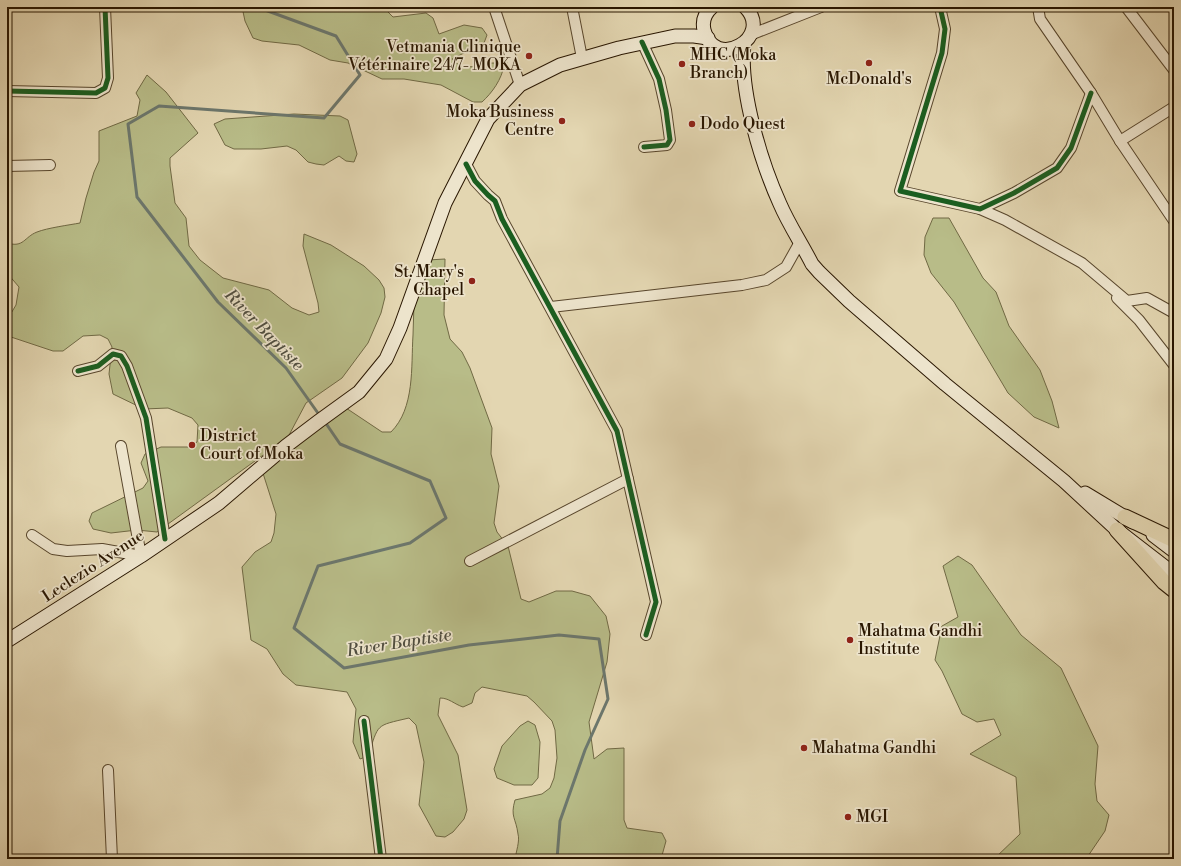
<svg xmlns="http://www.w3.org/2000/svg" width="1181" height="866" font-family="'Libre Bodoni',serif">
<rect width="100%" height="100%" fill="#e3d6b1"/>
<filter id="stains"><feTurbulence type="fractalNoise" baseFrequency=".005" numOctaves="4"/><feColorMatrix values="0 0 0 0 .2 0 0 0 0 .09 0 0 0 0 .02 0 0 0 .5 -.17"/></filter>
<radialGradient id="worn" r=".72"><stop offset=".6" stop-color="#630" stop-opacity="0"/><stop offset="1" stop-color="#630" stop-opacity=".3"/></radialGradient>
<g fill="#b8bc88" stroke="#706944">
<path d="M 242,7 L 383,7 L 393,17 L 426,13 L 433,18 L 439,34 L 464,25 L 482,28 L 487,35 L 484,43 L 452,59 C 465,74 478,63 494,63 C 497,63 501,64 504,65 C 502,79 492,93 482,102 L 473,102 L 441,85 L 404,79 L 382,79 L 348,63 L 330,60 L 299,45 L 262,41 L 253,38 L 245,21 Z"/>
<path d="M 147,75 L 166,92 L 198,133 L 170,158 L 170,166 L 175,203 L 186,218 L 189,246 L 200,260 L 223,278 L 269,290 L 292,308 L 309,315 L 319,312 L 318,303 L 303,246 L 304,234 L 331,245 L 364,266 L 379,280 L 384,288 L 385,297 L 381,313 L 368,343 L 342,378 L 306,403 L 288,437 L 157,532 L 137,530 L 111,533 L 93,529 L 89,521 L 92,513 L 143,488 L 148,481 L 141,463 L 145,454 L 161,447 L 189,447 L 197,442 L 198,425 L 192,418 L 168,408 L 144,409 L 113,394 L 109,374 L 112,347 L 108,339 L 100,335 L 83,336 L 63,351 L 53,351 L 11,337 L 7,332 L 7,320 L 16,305 L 19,287 L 7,273 L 7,243 C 24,248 24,237 37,232 C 47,228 69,225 80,223 L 86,198 L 94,172 L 99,161 L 99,131 L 137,116 L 140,100 L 136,93 Z"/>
<path d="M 294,114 L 340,116 L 348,120 L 357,154 L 354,162 L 346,161 L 339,156 L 324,165 L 316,164 L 308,162 L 296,150 L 287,146 L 261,149 L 234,149 L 225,145 L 214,124 L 225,119 Z"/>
<path d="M 933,218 L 949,218 L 983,278 L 996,292 L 1009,326 L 1040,370 L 1052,401 L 1059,428 L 1034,417 L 1008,393 L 954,302 L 931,273 L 924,255 L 925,237 Z"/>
<path d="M 445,259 L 444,315 L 450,339 L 462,352 L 470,368 L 492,428 L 491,454 L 499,486 L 494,523 L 497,532 L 508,546 L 521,599 L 529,602 L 556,591 L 572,591 L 590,596 L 606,616 L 610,634 L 607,662 L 589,722 L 594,759 L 607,749 L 624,748 L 624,820 L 627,828 L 662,833 L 666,841 L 661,859 L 515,859 C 516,852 520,841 518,834 C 516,818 510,817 515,800 L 542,794 L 550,788 L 554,778 L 557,758 L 555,730 L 552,721 L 534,702 L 527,696 L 482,687 L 475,693 L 472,703 L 463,707 C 454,704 449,698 440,698 L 438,715 L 458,755 L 467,810 L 464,819 L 453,832 L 445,837 L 436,836 L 419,805 L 424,762 L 416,725 L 409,718 C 375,726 379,723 368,756 L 360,759 L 353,742 L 356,709 L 347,692 L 296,685 L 283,674 L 267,649 L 251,640 L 242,567 L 255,552 L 271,542 L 274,533 L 276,514 L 261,467 L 346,408 L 382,432 L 391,432 C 415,408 411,367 413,335 C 414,314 414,292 415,271 L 428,260 Z"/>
<path d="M 958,556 L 972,565 L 1021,635 L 1061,668 L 1098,746 L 1095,784 L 1097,801 L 1109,815 L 1105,831 L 1086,859 L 994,859 L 1020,834 L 1016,777 L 970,754 L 1001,735 L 994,719 L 977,722 L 962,714 L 942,671 L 935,660 L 942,626 L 958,617 L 943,566 Z"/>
<path d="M 528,721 L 535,725 L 540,742 L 538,778 L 532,785 L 514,785 L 497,778 L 494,769 L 502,746 L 520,726 Z"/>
</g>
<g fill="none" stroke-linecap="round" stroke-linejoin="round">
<g stroke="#6c776d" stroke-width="3">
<path d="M 257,7 L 336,36 L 360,75 L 324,118 L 159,106 L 128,124 L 137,197 L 218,302 L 286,368 L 320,416"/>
<path d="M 325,422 L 340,444 L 430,481 L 446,518 L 410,543 L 318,566 L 294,628 L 344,668 L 469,645 L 559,635 L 599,639 L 608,699 L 585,750 L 560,821 L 557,859"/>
</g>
<defs>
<g id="minor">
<path d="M 494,7 L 520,85"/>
<path d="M 572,7 L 582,58"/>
<path d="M 940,7 L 945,29 L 942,53 L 900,191 L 980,209 L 1014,193 L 1057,168 L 1071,148 L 1091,93"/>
<path d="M 1038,7 L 1040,19 L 1091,93 L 1120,141 L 1174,221"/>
<path d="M 1126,7 L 1174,70"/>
<path d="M 750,35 L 821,7"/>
<path d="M 642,42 L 659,79 L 666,110 L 670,140 L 667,145 L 644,147"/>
<path d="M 7,91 L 96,93 L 105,88 L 108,78 L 105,7"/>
<path d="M 1120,141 L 1174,107"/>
<path d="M 466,164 L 475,181 L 488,195 L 495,201 L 502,219 L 617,431 L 656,602 L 646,635"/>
<path d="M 7,166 L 50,165"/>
<path d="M 980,209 L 1005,220 L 1082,263 L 1127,301 L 1147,298 L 1174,313"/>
<path d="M 1117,298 L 1139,320 L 1174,365"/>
<path d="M 551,307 L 742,285 L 766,280 L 786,267 L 800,242"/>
<path d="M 78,371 L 98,366 L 113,354 L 121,356 L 127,366 L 146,418 L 165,539"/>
<path d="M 32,535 L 53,549 L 67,551 L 102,549 L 141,556 L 121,446"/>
<path d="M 470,561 L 628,479"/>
<path d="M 364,721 L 381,859"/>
<path d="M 108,770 L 112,859"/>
</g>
<g id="secondary">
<path d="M 712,7 C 705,13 702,21 704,30 C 714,72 775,37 745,7"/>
<path d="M 744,44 C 739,90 761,162 780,204 C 789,225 802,244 812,264 L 819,272 L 849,301 L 945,384 L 1064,481 L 1117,530 L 1174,574"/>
<path d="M 1085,493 L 1133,522"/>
<path d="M 1153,535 L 1174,551"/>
<path d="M 7,641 L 141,556 L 219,503 L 286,446 L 319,421 L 359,392 L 386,359 L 400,328 L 445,203 L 488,119 L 520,85 L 560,65 L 619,48 L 675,36 L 694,36 L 708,38"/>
</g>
<g id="primary">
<path d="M 1125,517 L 1174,540"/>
<path d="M 1117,530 L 1164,582 L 1174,590"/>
</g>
</defs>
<use href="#minor" stroke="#58462c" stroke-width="12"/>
<use href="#secondary" stroke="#291600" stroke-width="15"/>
<use href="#primary" stroke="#291600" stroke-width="17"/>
<use href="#minor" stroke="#ede4cc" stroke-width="10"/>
<use href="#secondary" stroke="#ede4cc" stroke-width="13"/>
<use href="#primary" stroke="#e3d6b1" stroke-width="15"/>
<defs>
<g id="cycleway">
<path d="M 940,7 L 945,29 L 942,53 L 900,191 L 980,209 L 1014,193 L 1057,168 L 1071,148 L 1091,93"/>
<path d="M 642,42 L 659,79 L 666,110 L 670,140 L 667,145 L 644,147"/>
<path d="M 7,91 L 96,93 L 105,88 L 108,78 L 105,7"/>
<path d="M 466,164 L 475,181 L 488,195 L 495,201 L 502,219 L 617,431 L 656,602 L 646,635"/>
<path d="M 78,371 L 98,366 L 113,354 L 121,356 L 127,366 L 146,418 L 165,539"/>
<path d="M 364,721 L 381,859"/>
</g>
</defs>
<use href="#cycleway" stroke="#ede4cc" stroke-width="8"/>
<use href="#cycleway" stroke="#1b5e20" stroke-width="5"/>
</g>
<g fill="#8f2418" stroke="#ede4cc" stroke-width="1.5">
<circle cx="529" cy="56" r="4"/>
<circle cx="869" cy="63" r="4"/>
<circle cx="682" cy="64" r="4"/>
<circle cx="562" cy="121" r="4"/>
<circle cx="692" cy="124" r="4"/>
<circle cx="472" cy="281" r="4"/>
<circle cx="192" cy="445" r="4"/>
<circle cx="850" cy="640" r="4"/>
<circle cx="804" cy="748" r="4"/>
<circle cx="848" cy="817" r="4"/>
</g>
<g text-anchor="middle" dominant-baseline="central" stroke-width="3.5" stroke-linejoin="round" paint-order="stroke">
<g font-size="16" fill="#291600" stroke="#ede4cc" text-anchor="start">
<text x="521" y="47" text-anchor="end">Vetmania Clinique<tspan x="521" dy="18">Vétérinaire 24/7- MOKA</tspan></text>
<text x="690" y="55">MHC (Moka<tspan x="690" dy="18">Branch)</tspan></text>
<text x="869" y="79" text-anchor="middle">McDonald's</text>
<text x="554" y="112" text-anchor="end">Moka Business<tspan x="554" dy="18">Centre</tspan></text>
<text x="700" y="124">Dodo Quest</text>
<text x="464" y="272" text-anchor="end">St. Mary's<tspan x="464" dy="18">Chapel</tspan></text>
<text x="200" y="436">District<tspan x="200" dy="18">Court of Moka</tspan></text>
<text x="858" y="631">Mahatma Gandhi<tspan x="858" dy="18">Institute</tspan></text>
<text x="812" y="748">Mahatma Gandhi</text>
<text x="856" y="817">MGI</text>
</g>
<g font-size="16" fill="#291600" stroke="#ede4cc">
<text transform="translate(93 566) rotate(-33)">Leclezio Avenue</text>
</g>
<g font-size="17" font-style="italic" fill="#504e40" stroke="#ede4cc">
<text transform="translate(264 330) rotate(46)">River Baptiste</text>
<text transform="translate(399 643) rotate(-9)">River Baptiste</text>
</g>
</g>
<rect width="1181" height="866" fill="none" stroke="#e3d6b1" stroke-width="24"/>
<rect x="8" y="8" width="1165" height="850" fill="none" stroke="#291600" stroke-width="2"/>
<rect x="12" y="12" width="1157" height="842" fill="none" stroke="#291600"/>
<rect width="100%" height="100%" filter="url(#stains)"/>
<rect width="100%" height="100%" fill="url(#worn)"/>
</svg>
